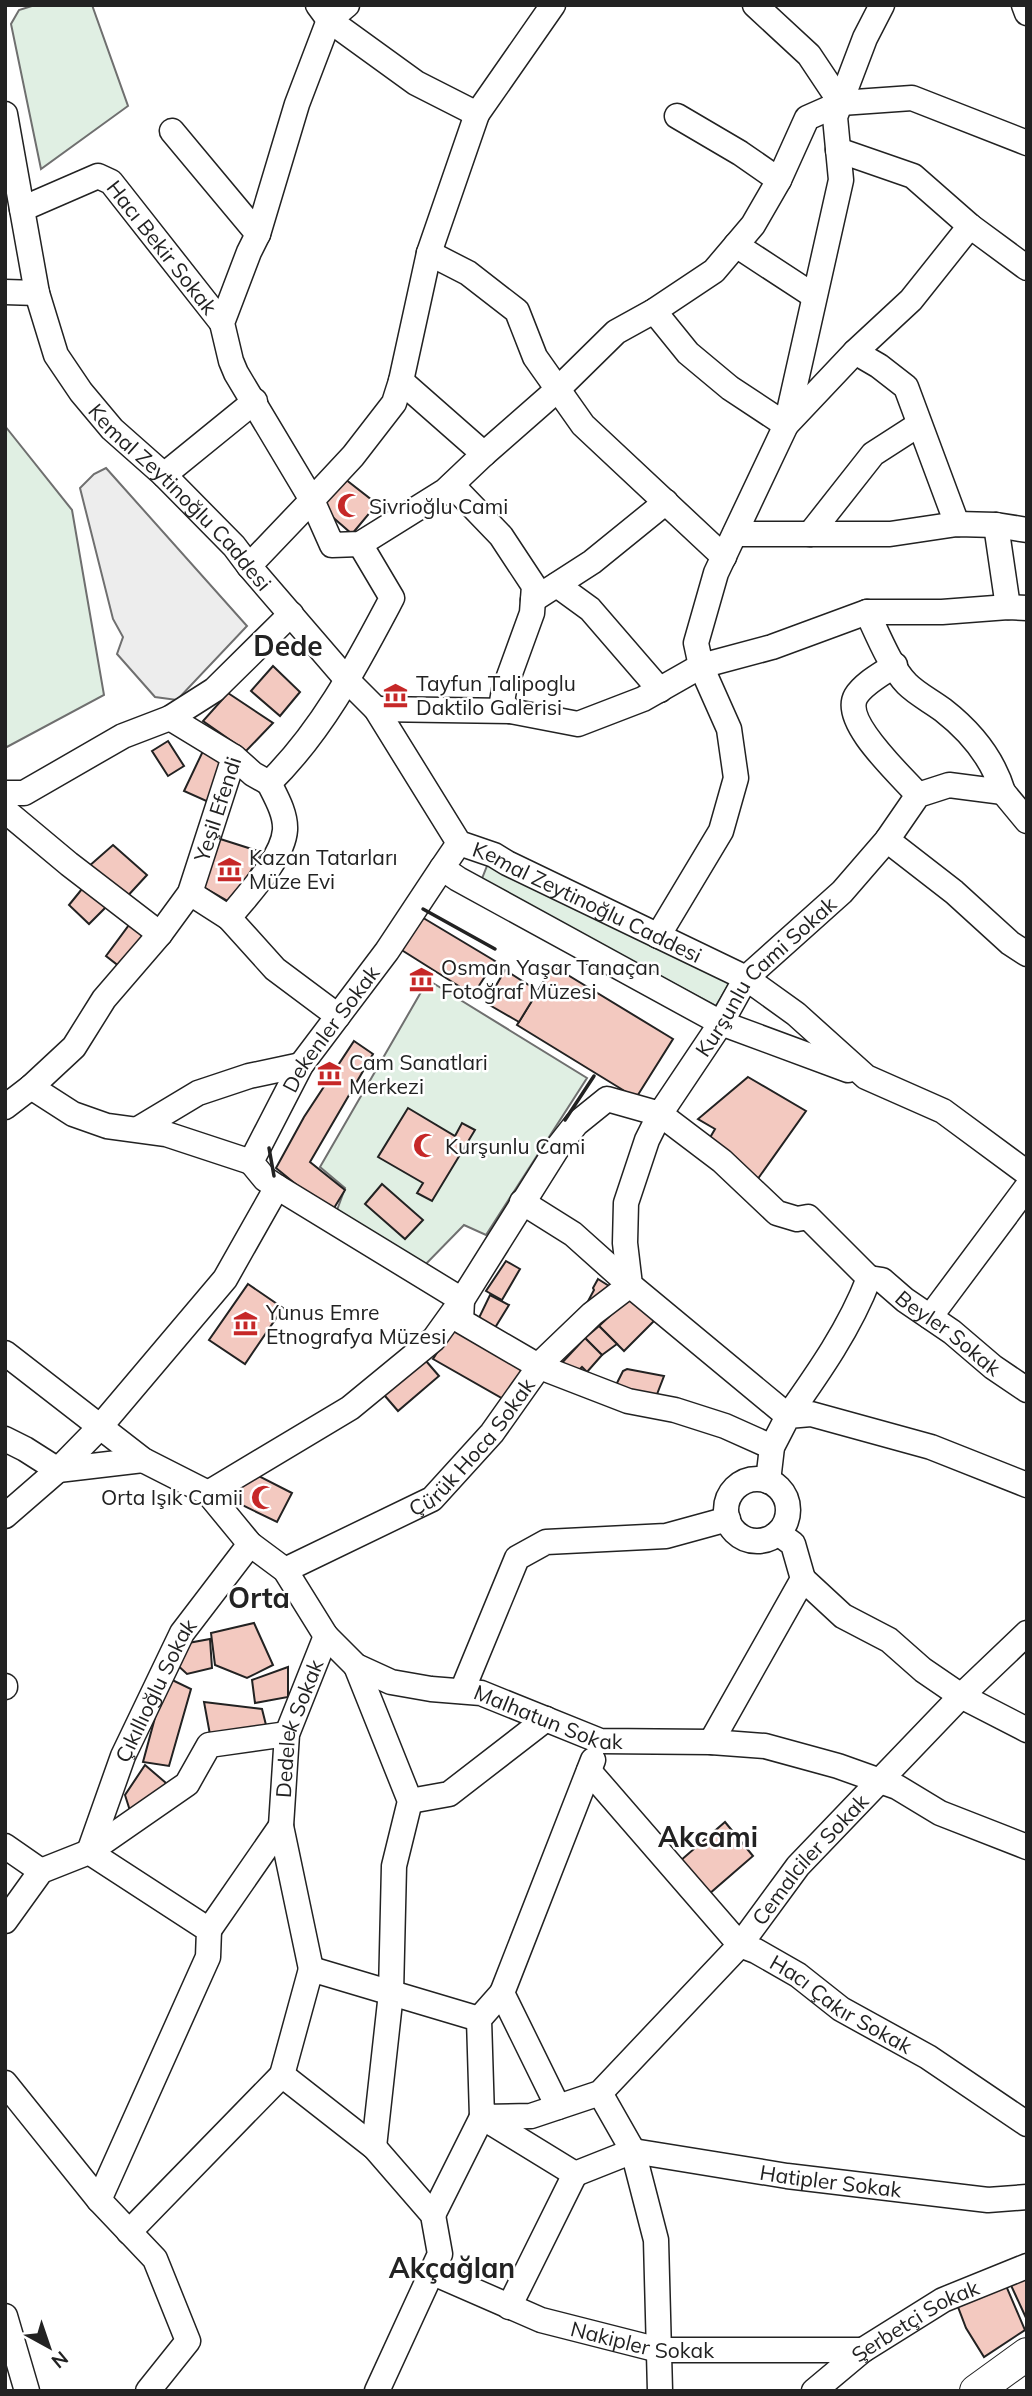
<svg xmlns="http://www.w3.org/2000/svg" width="1032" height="2396" font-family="Mulish,sans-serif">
<rect width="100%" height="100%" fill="#fff"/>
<g fill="#e0efe3" stroke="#6f6f6f" stroke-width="2">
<path d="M 35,5 L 92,5 L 128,106 L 41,169 L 11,24 L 19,10 Z"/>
<path d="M 5,426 L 72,510 L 104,695 L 5,748 Z"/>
<path d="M 491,856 L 733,977 L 716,1006 L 481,881 Z"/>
<path d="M 428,980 L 587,1078 L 486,1235 L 464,1225 L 422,1268 L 336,1213 L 345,1188 L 320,1167 Z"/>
</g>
<path fill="#ededed" stroke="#6f6f6f" stroke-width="2" d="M 106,468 L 247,626 L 177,700 L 155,697 L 117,654 L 123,637 L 113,619 L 80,488 L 94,474 Z"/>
<g fill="#f3c9c0" stroke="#222" stroke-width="2">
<path d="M 345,479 L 377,504 L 352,534 L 321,507 Z"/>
<path d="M 273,666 L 300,692 L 280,716 L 251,691 Z"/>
<path d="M 228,693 L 273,723 L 246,751 L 203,721 Z"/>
<path d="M 168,741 L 184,766 L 168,776 L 152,751 Z"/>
<path d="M 203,751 L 230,762 L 213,804 L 184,791 Z"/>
<path d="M 214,837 L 261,852 L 233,904 L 200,885 Z"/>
<path d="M 113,845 L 147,875 L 123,901 L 88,867 Z"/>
<path d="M 86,884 L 110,903 L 89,924 L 69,905 Z"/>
<path d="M 420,916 L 495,961 L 473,995 L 400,949 Z"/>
<path d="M 129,925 L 148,939 L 124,970 L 106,956 Z"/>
<path d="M 553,966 L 673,1039 L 636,1098 L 517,1025 Z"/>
<path d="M 505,970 L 538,991 L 519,1022 L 486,1003 Z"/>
<path d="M 354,1041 L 373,1054 L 310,1162 L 345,1190 L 331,1213 L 276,1168 L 304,1117 Z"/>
<path d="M 748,1077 L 806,1111 L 757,1180 L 708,1141 L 715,1129 L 698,1119 Z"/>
<path d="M 408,1108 L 455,1136 L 462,1123 L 475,1130 L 432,1201 L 417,1193 L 423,1183 L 378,1157 Z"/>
<path d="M 382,1184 L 423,1220 L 405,1239 L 365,1204 Z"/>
<path d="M 506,1261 L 520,1269 L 502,1300 L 486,1291 Z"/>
<path d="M 598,1279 L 620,1293 L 587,1303 L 594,1290 L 593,1288 Z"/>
<path d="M 248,1284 L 283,1308 L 245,1364 L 209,1340 Z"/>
<path d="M 490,1295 L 509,1305 L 493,1331 L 476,1324 Z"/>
<path d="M 631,1296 L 654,1321 L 624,1351 L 599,1326 Z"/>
<path d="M 599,1326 L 617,1344 L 602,1355 L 585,1338 Z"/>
<path d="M 452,1329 L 533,1373 L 512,1404 L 433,1359 Z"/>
<path d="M 585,1338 L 602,1355 L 587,1372 L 582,1367 L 573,1376 L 559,1366 Z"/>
<path d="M 420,1354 L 439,1376 L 398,1411 L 379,1389 Z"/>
<path d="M 627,1369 L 664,1376 L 654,1402 L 614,1389 L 623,1371 Z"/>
<path d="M 249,1471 L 292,1493 L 277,1522 L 234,1501 Z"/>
<path d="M 254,1623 L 273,1665 L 247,1678 L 215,1665 L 211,1633 Z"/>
<path d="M 210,1639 L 212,1668 L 187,1674 L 173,1661 L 183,1644 Z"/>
<path d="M 288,1667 L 288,1697 L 255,1703 L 252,1680 Z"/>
<path d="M 166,1677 L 191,1689 L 169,1766 L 143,1762 Z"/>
<path d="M 204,1702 L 262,1709 L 267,1729 L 211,1740 Z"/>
<path d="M 145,1765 L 166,1783 L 160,1795 L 132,1817 L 125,1795 Z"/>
<path d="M 725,1822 L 753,1856 L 709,1894 L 680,1861 Z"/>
<path d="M 1027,2275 L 1027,2320 L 1009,2281 Z"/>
<path d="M 1004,2281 L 1025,2330 L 984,2357 L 966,2328 L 955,2299 Z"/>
</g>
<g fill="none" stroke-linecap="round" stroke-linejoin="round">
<defs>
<g id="minor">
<path d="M 318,5 L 329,20 L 416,83 L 477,114 L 429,253 L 401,381 L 394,403 L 353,456 L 312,500 L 332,545 L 360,544 L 445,491 L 484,454 L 557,390 L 616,332 L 654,311 L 714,271 L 753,225 L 779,180 L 807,118 L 841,103 L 809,55 L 755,5"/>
<path d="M 1024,5 L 1027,13"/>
<path d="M 841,103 L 912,98 L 1027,143"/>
<path id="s1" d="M 5,114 L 37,293 L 56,355 L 81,392 L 112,429 L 164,475 L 234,546 L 249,566 L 348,681 L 376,709 L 459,843 L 494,855 L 507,863 L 746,978 L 796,1014 L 866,1077 L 943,1111 L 1027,1173"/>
<path d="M 477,114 L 553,5"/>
<path d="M 677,116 L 740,153 L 779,180"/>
<path d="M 172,131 L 258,234"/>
<path d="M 838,150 L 913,176 L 970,226 L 1027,268"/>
<path id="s2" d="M 22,209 L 98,176 L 111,182 L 222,323"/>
<path d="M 736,245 L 814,296"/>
<path d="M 429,253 L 468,273 L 517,311 L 535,357 L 583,425 L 724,557"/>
<path d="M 5,292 L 37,293"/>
<path d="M 654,311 L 688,353 L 730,388 L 786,425 L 855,352 L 911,300 L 970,226"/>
<path d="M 855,352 L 879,366 L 906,387 L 957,524"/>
<path d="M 401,381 L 484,454"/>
<path d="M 164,475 L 255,401"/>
<path d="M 452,485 L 501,536 L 534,586 L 532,613 L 504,690 L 502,702 L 510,711 L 578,724 L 643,699 L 701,666 L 772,647 L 867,612 L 942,612 L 1008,607 L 1027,608"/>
<path d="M 996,525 L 1008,607"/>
<path d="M 735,534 L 890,534 L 957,524 L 996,525 L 1027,530"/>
<path d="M 810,534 L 873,454 L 918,425"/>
<path d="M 249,566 L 312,500 L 236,373 L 231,361 L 222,323 L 249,252 L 258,234 L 297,104 L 329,20 L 347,5"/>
<path d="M 557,585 L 590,609 L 660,690"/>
<path d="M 533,600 L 592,562 L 666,502"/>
<path d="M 895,665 C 882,674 864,683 856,696 C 841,722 902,776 918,795"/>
<path d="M 376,709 L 510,711"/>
<path d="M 234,757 L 253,774 L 269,783 C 323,730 357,664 392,598 L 360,544"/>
<path d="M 1003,792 L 1027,821"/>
<path d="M 5,793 L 24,793 L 123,736 L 170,718 L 214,690 L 291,614"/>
<path d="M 8,813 L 69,864 L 160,934"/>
<path d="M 887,840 L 954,892 L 1010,943 L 1027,954"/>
<path d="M 459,843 L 442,868 L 458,879 L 721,1023 L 848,1070"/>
<path d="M 190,893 L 229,918 L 275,969 L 338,1016"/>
<path d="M 229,918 C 246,896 283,859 285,830 C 286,814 276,797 269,783"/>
<path d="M 658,936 L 721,831 L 736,778 L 729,729 L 701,666 L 696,643 L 716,573 L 786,425 L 841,180 L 835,117 L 865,38 L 882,5"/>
<path d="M 31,1087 L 73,1114 L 107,1126 L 166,1134 L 251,1162"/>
<path id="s3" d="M 5,1107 L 31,1087 L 74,1047 L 104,999 L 160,934 L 190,893 L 234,757 L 170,718"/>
<path d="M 138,1129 L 198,1093 L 249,1076 L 301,1065"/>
<path id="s4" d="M 277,1187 L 265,1179 L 251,1162 L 301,1065 L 387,951 L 442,868"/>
<path id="s5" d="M 869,1278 L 882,1280 L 905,1300 L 952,1332 L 993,1367 L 1027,1390"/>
<path d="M 930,1317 L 1027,1187"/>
<path id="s6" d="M 5,1353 L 143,1460 L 208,1493 L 250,1544 L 285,1570 L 326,1636 L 356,1666 L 391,1682 L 431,1689 L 481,1693 L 600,1741 L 711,1742 L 765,1746 L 838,1766 L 897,1787 L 940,1813 L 1027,1847"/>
<path d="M 5,1439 L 25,1449 L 58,1470 L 143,1460"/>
<circle cx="757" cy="1510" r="31"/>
<path d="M 768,1481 L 772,1447 L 788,1416 L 811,1414 L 931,1447 L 1027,1485"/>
<path id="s7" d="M 208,1493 L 350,1408 L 434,1339 L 462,1300 L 558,1147 L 576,1124 L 607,1099 L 660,1114 L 722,1161 L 777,1213 L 797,1219 L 808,1217 L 869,1278 C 850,1328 819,1372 788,1416 L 630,1285 L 625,1243 L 626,1203 L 647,1140 L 660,1114 L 721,1023 L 746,978 L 842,892 L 887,840 L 918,795 L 949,785 L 1003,792 C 993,759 970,731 943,710 C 931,701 917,694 907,684 C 891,668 877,633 867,612"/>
<path d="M 5,1516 L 58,1470 L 99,1428 L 225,1279 L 277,1187 L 462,1300 L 461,1321 L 540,1367 L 628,1401 L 675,1410 L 725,1426 L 772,1447"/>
<path id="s8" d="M 285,1570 L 432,1499 L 492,1433 L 543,1361 L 592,1314 L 630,1285 L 573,1234 L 522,1202"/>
<path d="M 803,1579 L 843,1616 L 889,1640 L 923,1670 L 961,1696 L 1027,1730"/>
<path d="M 356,1666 L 410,1801 L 394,1866 L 391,1993 L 374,2147"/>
<path d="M 5,1686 L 5,1687"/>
<path d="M 462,1691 L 517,1558 L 546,1542 L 666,1536 L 728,1519"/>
<path d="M 711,1742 L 803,1579 L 793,1544 L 778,1533"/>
<path id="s9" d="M 589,1771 L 740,1945 L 756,1951 L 798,1975 L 841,2009 L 928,2057 L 1027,2124"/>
<path d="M 410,1801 L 449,1794 L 546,1719"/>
<path id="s10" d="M 281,1826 L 287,1734 L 326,1636"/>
<path d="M 5,1846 L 41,1871"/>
<path id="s11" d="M 89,1852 L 123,1756 L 182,1633 L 250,1544"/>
<path d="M 89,1852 L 187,1784 L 209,1745 L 287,1734"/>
<path d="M 5,1921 L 41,1871 L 89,1852 L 209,1930 L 208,1957 L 99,2200"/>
<path d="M 209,1930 L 281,1826 L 311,1969"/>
<path id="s12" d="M 502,1993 L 479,2019 L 482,2117 L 531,2116 L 600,2093 L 740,1945 L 798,1866 L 961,1696 L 1027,1633"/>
<path d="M 282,2075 L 311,1969 L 479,2019"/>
<path d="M 5,2083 L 99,2200 L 155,2259 L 188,2341 L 148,2391"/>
<path d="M 600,2093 L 633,2151 L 656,2240 L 660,2391"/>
<path d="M 558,2107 L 502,1993 L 593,1760"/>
<path id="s13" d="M 633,2151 L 787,2176 L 988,2200 L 1027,2197"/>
<path d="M 575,2174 L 633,2151"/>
<path d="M 433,2215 L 482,2117 L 575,2174"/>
<path d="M 129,2232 L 282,2075 L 374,2147 L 433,2215 L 440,2254 L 377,2391"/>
<path id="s14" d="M 431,2272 L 541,2320 L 659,2350 L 863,2350"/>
<path d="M 509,2307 L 575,2174"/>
<path d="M 5,2316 L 27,2391"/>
<path id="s15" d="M 814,2391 L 863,2350 L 943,2300 L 1027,2266"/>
</g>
<path id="major" d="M 976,2391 L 1027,2354"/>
</defs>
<use href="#minor" stroke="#222" stroke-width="27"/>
<use href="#major" stroke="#222" stroke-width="34"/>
<use href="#minor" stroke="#fff" stroke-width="24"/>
<use href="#major" stroke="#fff" stroke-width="32"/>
<g stroke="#222" stroke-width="3.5">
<path d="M 423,909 L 495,949"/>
<path d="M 565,1120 L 594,1076"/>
<path d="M 269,1148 L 274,1176"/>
</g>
</g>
<defs>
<symbol id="mosque-bare" viewBox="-9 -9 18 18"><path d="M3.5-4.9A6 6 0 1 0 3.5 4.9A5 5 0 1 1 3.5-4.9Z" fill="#c62828" stroke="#fff" stroke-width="2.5" paint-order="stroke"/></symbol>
<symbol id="museum-bare" viewBox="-9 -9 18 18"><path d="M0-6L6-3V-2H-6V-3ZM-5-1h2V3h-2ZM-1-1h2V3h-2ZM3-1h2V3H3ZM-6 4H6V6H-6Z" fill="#c62828" stroke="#fff" stroke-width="2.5" paint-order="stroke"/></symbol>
</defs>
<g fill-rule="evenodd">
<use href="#mosque-bare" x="332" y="488" width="35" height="35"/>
<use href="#museum-bare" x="378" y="678" width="35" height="35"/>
<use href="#museum-bare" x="212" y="852" width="35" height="35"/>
<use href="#museum-bare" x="404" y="962" width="35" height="35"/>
<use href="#museum-bare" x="312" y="1056" width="35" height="35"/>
<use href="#mosque-bare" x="408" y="1128" width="35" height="35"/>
<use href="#museum-bare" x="228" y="1306" width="35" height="35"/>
<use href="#mosque-bare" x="246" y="1480" width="35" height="35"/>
</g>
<g text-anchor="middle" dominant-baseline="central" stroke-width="5" stroke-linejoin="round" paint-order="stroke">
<g font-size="21" fill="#222" stroke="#fff">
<text stroke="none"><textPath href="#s2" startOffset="180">Hacı Bekir Sokak</textPath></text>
<text stroke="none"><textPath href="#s1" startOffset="436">Kemal Zeytinoğlu Caddesi</textPath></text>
<text stroke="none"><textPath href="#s3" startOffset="373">Yeşil Efendi</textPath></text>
<text stroke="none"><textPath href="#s1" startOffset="1024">Kemal Zeytinoğlu Caddesi</textPath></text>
<text stroke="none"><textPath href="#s7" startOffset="1617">Kurşunlu Cami Sokak</textPath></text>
<text stroke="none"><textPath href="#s4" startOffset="192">Dekenler Sokak</textPath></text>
<text stroke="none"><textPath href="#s5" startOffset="98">Beyler Sokak</textPath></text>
<text stroke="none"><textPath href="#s8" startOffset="228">Çürük Hoca Sokak</textPath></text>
<text stroke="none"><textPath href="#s11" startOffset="175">Çıkıllıoğlu Sokak</textPath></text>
<text stroke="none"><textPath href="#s6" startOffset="679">Malhatun Sokak</textPath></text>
<text stroke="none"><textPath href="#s10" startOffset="100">Dedelek Sokak</textPath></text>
<text stroke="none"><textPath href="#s12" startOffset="569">Cemalciler Sokak</textPath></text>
<text stroke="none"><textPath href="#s9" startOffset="348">Hacı Çakır Sokak</textPath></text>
<text stroke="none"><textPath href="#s13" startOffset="200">Hatipler Sokak</textPath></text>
<text stroke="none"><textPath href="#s15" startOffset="124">Şerbetçi Sokak</textPath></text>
<text stroke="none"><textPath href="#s14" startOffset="224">Nakipler Sokak</textPath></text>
</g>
<g font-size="21" fill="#222" stroke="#fff" text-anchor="start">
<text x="369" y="506">Sivrioğlu Cami</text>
<text x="416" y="683">Tayfun Talipoglu<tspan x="416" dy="24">Daktilo Galerisi</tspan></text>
<text x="249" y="857">Kazan Tatarları<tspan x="249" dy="24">Müze Evi</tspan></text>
<text x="441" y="967">Osman Yaşar Tanaçan<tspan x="441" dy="24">Fotoğraf Müzesi</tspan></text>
<text x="349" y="1062">Cam Sanatlari<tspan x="349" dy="24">Merkezi</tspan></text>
<text x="445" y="1146">Kurşunlu Cami</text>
<text x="266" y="1312">Yunus Emre<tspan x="266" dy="24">Etnografya Müzesi</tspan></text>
<text x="243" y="1497" text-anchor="end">Orta Işık Camii</text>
</g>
<g font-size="28" font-weight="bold" fill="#222" stroke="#fff">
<text x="288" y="645">Dede</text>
<text x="259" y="1597">Orta</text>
<text x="708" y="1836">Akcami</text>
<text x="452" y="2267">Akçağlan</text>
</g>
</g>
<rect width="1032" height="2396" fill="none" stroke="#222222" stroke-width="14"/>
<g transform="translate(49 2347) rotate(140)" stroke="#ffffff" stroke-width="5" paint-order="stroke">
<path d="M0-5L12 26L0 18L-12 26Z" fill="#222222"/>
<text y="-10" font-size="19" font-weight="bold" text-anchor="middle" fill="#222222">N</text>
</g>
</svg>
